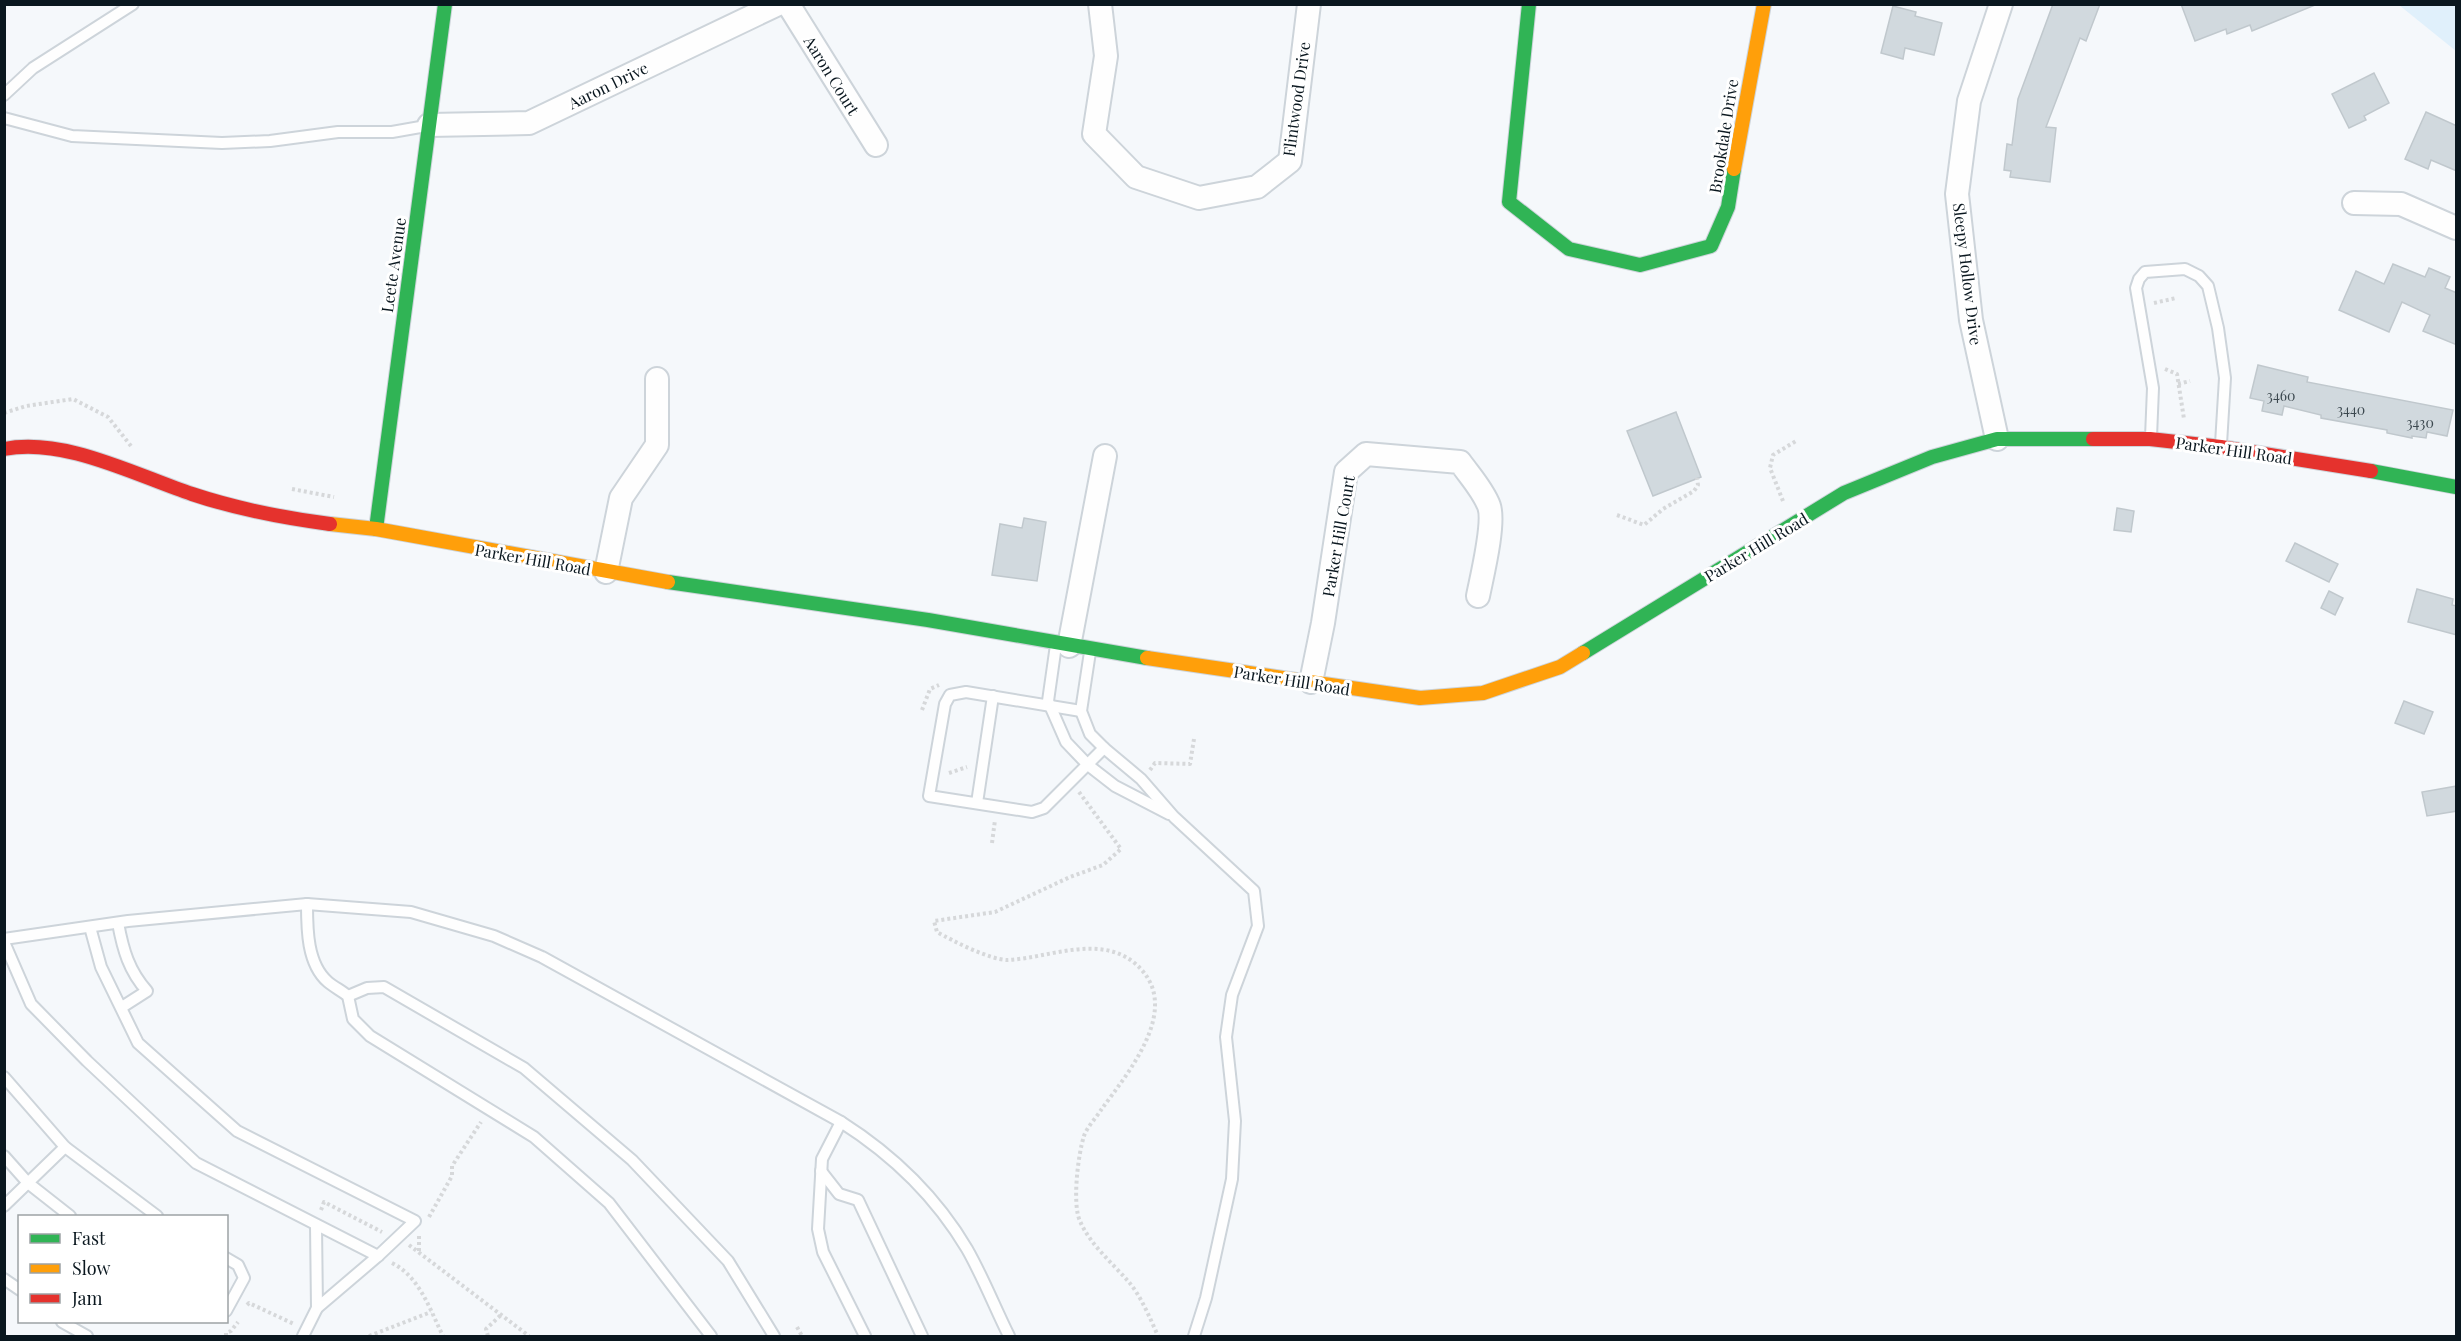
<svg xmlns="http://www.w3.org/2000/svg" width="2461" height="1341" font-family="'Playfair Display',serif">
<rect width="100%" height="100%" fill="#f5f8fb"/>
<path fill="#e0f0fb" d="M 2399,5 L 2456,5 L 2456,51 Z"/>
<g fill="#d1d9de" stroke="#c0c8cd" stroke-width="1.5">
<path d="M 2053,4 L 2100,4 L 2086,41 L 2080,38 L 2046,127 L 2056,128 L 2050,182 L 2010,177 L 2011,171 L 2004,170 L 2007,144 L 2012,145 L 2018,99 Z"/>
<path d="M 2181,4 L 2315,4 L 2315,5 L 2252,31 L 2250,25 L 2227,34 L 2226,29 L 2195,41 Z"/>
<path d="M 1893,6 L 1916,12 L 1915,16 L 1942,23 L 1934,55 L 1905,48 L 1903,59 L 1881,53 Z"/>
<path d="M 2374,73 L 2389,103 L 2364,116 L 2366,120 L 2349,128 L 2332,94 Z"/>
<path d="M 2426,112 L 2457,126 L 2457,171 L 2431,160 L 2428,169 L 2405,159 Z"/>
<path d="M 2393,264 L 2425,277 L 2429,268 L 2450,277 L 2445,288 L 2457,293 L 2457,345 L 2423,331 L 2430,315 L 2402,302 L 2389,332 L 2339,310 L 2356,271 L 2384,284 Z"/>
<path d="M 2258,365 L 2308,377 L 2307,382 L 2453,410 L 2447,436 L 2427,432 L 2426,438 L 2412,436 L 2412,438 L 2387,433 L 2387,430 L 2321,418 L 2321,415 L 2284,406 L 2282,415 L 2262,411 L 2264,401 L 2250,398 Z"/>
<path d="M 1676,412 L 1701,477 L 1653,496 L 1627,431 Z"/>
<path d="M 2117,508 L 2134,511 L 2131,532 L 2114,530 Z"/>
<path d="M 1024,518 L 1046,522 L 1037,581 L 992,575 L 1000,524 L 1022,528 Z"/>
<path d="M 2295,543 L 2338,564 L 2329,582 L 2286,561 Z"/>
<path d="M 2417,589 L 2453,599 L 2452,605 L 2457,606 L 2457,635 L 2408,622 Z"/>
<path d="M 2329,591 L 2343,598 L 2335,615 L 2321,608 Z"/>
<path d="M 2404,701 L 2433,712 L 2424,734 L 2395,723 Z"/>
<path d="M 2457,786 L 2457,811 L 2427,816 L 2422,792 Z"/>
</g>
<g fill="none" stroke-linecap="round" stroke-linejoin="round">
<defs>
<g id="lane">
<path d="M 4,95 L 33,68 L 133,4"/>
<path d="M 4,118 L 72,136 L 222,143 L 270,141 L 338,132 L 392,132 L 426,126"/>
<path d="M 2151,437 L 2153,388 L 2136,288 L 2139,279 L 2145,272 L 2185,269 L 2199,276 L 2208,286 L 2218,328 L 2225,378 L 2221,444"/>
<path d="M 1056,645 L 1048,701 L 1066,742 L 1088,765 L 1115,786 L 1169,814"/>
<path d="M 1090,652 L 1081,711 L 1090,734 L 1104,748 L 1141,779 L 1174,817 L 1254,891 L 1258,926 L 1232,995 L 1226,1037 L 1235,1121 L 1232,1179 L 1206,1298 L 1194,1336"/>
<path d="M 1081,711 L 966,692 L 950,695 L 945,704 L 929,796 L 1032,812 L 1044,808 L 1104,748"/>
<path d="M 977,803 L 993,696"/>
<path d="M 307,904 C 307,929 307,964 328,982 C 334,987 342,991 348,996 L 353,1019 L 370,1036 L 534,1137 L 609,1203 L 711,1336"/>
<path d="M 118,923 C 123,950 129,971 147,991 L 122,1007"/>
<path d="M 90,927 L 101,967 L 138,1043 L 237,1131 L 415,1221 L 378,1256"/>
<path d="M 4,939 L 128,921 L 307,904 L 411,912 L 494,936 L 542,957 L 841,1122 C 893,1155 935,1195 967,1249 C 983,1277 995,1308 1009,1336"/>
<path d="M 4,942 L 31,1004 L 87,1061 L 196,1163 L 378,1256 L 317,1308 L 303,1336"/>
<path d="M 348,996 L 367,988 L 384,987 L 524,1068 L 632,1160 L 728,1261 L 774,1336"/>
<path d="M 4,1077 L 65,1147 L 157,1216"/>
<path d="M 841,1122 L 822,1159 L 818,1229 L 823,1252 L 865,1336"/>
<path d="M 4,1156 L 28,1183 L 70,1216"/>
<path d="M 821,1171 L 839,1194 L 858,1200 L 922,1336"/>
<path d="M 4,1206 L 65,1147"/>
<path d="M 316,1225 L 317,1308"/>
<path d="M 226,1258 L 238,1265 L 244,1278 L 226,1311"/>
<path d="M 4,1279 L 20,1290"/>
<path d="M 62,1322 L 87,1336"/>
</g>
<g id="street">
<path d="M 788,4 L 876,145"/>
<path d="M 1100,4 L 1106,56 L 1094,134 L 1136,177 L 1199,198 L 1257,187 L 1290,161 L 1309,4"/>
<path d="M 429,125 L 529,123 L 778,4"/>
<path d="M 2354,203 L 2401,204 L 2456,228"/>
<path d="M 1997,439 L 1971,320 L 1957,194 L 1969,101 L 2001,4"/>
<path d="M 606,572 L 621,498 L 657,445 L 657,379"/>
<path d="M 1069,646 L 1105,456"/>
<path d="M 1311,682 L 1323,623 L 1346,472 L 1366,454 L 1460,462 C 1470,476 1483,490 1489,506 C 1495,523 1482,576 1478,596"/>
</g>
<g id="fast">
<path d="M 1529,4 L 1509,202 L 1569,249 L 1640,265 L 1711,246 L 1728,207 L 1734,169"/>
<path d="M 2371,471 L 2456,487"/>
<path d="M 376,529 L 445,4"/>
<path d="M 668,582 L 928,620 L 1147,658"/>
<path d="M 1583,653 L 1844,493 L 1932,457 L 1997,439 L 2093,439"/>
</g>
<g id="slow">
<path d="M 1734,169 L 1764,4"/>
<path d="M 330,524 L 376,529 L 668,582"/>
<path d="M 1147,658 L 1420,698 L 1483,693 L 1560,667 L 1583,653"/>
</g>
<g id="jam">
<path d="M 2093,439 L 2150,439 L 2221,447 L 2371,471"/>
<path d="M 4,449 C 64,437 135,475 192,494 C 237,509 284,518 330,524"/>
</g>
</defs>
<use href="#lane" stroke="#cdd4da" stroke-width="14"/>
<use href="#street" stroke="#cdd4da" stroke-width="26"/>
<use href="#fast" stroke="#cdd4da" stroke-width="16"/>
<use href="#slow" stroke="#cdd4da" stroke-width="16"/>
<use href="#jam" stroke="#cdd4da" stroke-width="16"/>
<g stroke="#d6d8da" stroke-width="4" stroke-dasharray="3 3" stroke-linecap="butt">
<path d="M 2154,303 L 2176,298"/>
<path d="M 2165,369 L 2177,374 L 2184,419"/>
<path d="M 2178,384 L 2190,381"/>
<path d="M 4,413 L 26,406 L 73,399 L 108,417 L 131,446"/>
<path d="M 292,489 L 334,497"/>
<path d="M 1783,501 L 1770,468 L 1773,455 L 1796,441"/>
<path d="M 1617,515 L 1644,525 L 1663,509 L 1694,491 L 1698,485 L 1697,478"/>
<path d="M 922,710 L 930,689 L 939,685"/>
<path d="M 1150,770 L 1155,763 L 1190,764 L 1194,739"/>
<path d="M 949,773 L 967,767"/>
<path d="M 1079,792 L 1121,849 L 1103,865 L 1070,877 L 995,912 L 934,921 L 937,932 C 953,941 990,960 1008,960 C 1048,958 1096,935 1132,961 C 1187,1003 1130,1070 1101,1110 C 1096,1118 1087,1127 1084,1136 C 1078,1154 1072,1205 1080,1221 C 1089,1243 1112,1263 1128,1281 C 1141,1296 1150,1318 1158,1336"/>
<path d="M 992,843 L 995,820"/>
<path d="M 321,1210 L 324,1202 L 382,1232"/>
<path d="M 429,1217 L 452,1176 L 452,1166 L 481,1122"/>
<path d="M 419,1236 L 419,1253"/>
<path d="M 409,1245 L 529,1336"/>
<path d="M 392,1263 C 420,1277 430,1310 443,1336"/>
<path d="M 247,1305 L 249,1303 L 294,1324"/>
<path d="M 797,1327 L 802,1336"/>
<path d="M 226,1336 L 226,1333 L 231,1331 L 238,1322"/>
<path d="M 369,1336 L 431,1312"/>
<path d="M 488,1336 L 486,1329 L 502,1314"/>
</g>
<use href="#lane" stroke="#fefefe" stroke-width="10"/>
<use href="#street" stroke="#fefefe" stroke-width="22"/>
<use href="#fast" stroke="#30b455" stroke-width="14"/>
<use href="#slow" stroke="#ff9f0a" stroke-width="14"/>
<use href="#jam" stroke="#e5322d" stroke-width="14"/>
</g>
<g text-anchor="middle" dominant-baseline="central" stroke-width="6" stroke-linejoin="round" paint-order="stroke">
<g font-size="14" fill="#3c484f">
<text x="2281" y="395">3460</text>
<text x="2351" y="409">3440</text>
<text x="2420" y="422">3430</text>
</g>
<g font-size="16" fill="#0a171f" stroke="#fff">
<text transform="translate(832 75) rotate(58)">Aaron Court</text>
<text transform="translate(608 85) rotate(-26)">Aaron Drive</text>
<text transform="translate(1296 99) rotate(-82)">Flintwood Drive</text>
<text transform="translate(1723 136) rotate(-81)">Brookdale Drive</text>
<text transform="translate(393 265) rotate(-82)">Leete Avenue</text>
<text transform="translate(1968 274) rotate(83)">Sleepy Hollow Drive</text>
<text transform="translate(2234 450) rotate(8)">Parker Hill Road</text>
<text transform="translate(1338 536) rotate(-80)">Parker Hill Court</text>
<text transform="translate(1756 547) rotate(-31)">Parker Hill Road</text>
<text transform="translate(533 559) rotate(10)">Parker Hill Road</text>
<text transform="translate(1292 680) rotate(9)">Parker Hill Road</text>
</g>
</g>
<rect width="2461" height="1341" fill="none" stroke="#0a171f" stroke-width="12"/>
<rect x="18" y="1215" width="210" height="108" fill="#ffffff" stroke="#9da2a5" stroke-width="1.5"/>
<rect x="30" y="1234" width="30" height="9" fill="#30b455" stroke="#9da2a5" stroke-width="1.5"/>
<text x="72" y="1245" font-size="18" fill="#0a171f">Fast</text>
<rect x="30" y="1264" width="30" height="9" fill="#ff9f0a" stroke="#9da2a5" stroke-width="1.5"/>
<text x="72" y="1275" font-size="18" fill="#0a171f">Slow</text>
<rect x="30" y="1294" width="30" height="9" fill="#e5322d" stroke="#9da2a5" stroke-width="1.5"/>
<text x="72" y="1305" font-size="18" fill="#0a171f">Jam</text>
</svg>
